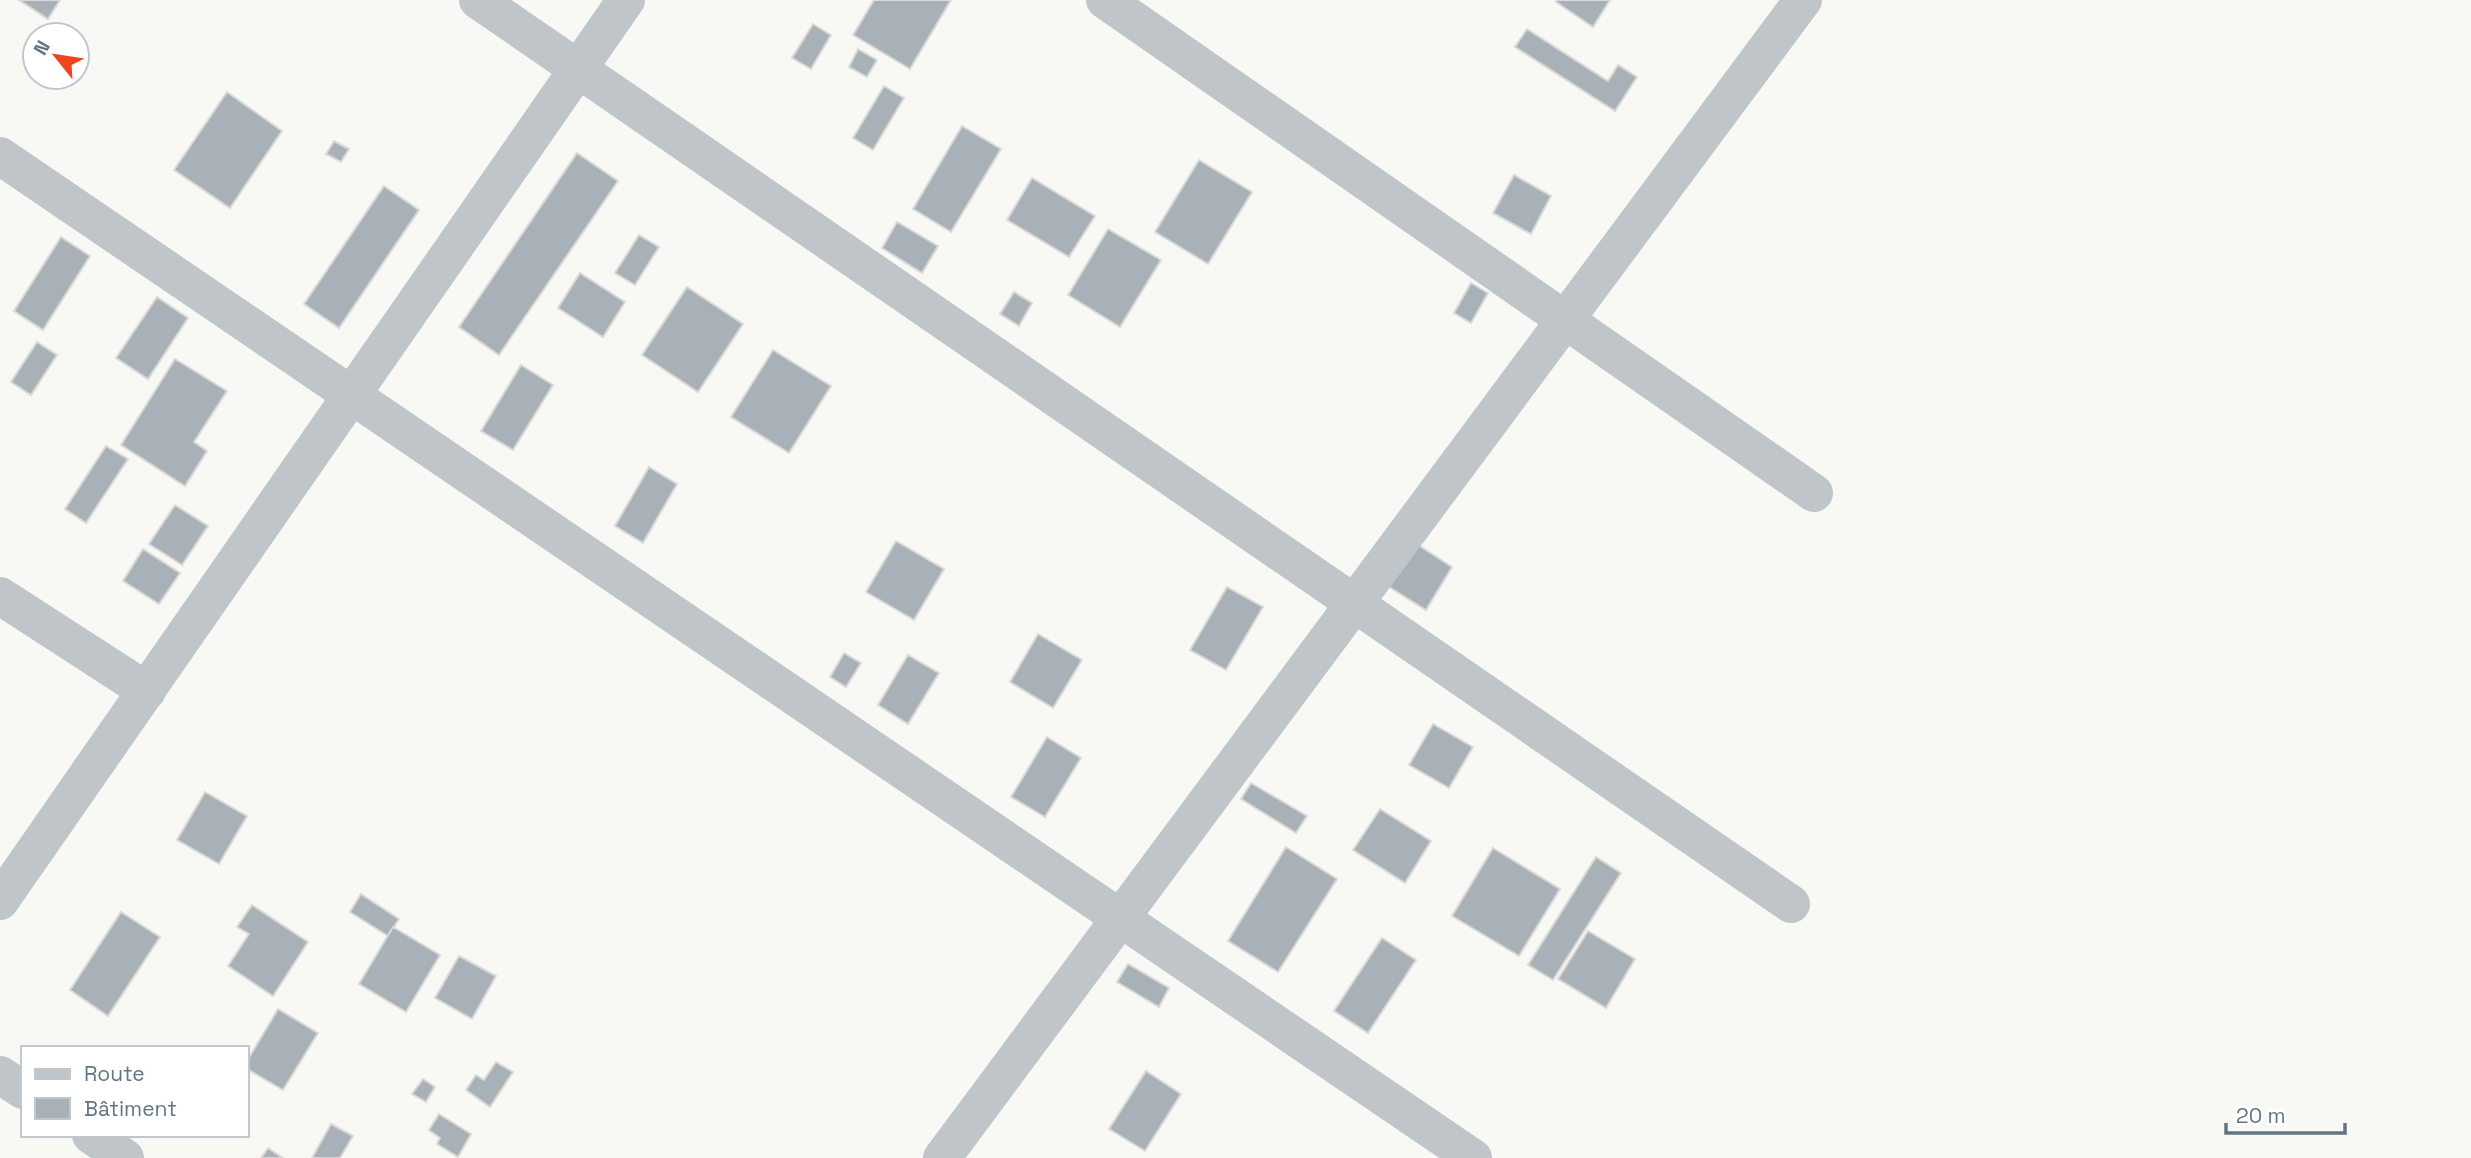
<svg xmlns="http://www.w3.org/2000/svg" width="2471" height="1158" font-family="'Space Grotesk',sans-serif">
<rect width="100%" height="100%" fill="#f8f8f5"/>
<g fill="#a7b1b7" stroke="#dad9d7" stroke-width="2">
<path d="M 19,0 L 60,0 L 48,19 Z"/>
<path d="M 874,0 L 951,0 L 910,69 L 853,35 Z"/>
<path d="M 1557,0 L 1610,0 L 1593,27 L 1556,2 Z"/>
<path d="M 813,24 L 831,35 L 811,69 L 792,58 Z"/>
<path d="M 1527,29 L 1608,81 L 1618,65 L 1637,77 L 1615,111 L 1515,47 Z"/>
<path d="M 858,49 L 877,60 L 867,77 L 849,67 Z"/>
<path d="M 884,86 L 904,98 L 873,150 L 853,138 Z"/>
<path d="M 227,92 L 282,131 L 230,208 L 174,170 Z"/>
<path d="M 962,126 L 1001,149 L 951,232 L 913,209 Z"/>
<path d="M 334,141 L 349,149 L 341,162 L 326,154 Z"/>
<path d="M 577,153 L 618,181 L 499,355 L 459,327 Z"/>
<path d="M 1199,160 L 1252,192 L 1208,264 L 1155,232 Z"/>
<path d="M 1514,175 L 1551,196 L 1531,234 L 1493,213 Z"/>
<path d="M 1032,178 L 1095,216 L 1069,257 L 1007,220 Z"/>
<path d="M 384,186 L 419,210 L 339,328 L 304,304 Z"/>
<path d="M 897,222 L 938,246 L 922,273 L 882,248 Z"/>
<path d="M 1108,229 L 1161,260 L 1120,327 L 1068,295 Z"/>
<path d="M 639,235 L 659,247 L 635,285 L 615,273 Z"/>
<path d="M 61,237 L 90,256 L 43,330 L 14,311 Z"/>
<path d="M 580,273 L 625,302 L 603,337 L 558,308 Z"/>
<path d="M 1471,283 L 1488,293 L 1471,323 L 1454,313 Z"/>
<path d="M 687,287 L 743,324 L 698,392 L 642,355 Z"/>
<path d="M 1014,292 L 1032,303 L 1019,326 L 1000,314 Z"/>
<path d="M 157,297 L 188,318 L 148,379 L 116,358 Z"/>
<path d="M 37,342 L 57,355 L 31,395 L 11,382 Z"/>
<path d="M 773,350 L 831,386 L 789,453 L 731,417 Z"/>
<path d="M 175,359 L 227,391 L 194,442 L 207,451 L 185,486 L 121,445 Z"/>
<path d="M 521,365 L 553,385 L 513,450 L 481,431 Z"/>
<path d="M 106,446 L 128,459 L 86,523 L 65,509 Z"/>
<path d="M 649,467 L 677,484 L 643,543 L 615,526 Z"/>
<path d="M 175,505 L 208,526 L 182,565 L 149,544 Z"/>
<path d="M 896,541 L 944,569 L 914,620 L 866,592 Z"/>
<path d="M 1412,541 L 1452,567 L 1426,610 L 1386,585 Z"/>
<path d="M 143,549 L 180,573 L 159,604 L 123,581 Z"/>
<path d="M 1227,587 L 1263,607 L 1226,670 L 1190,650 Z"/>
<path d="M 1038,634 L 1082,660 L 1053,708 L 1010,682 Z"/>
<path d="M 844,653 L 861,663 L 846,687 L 830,677 Z"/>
<path d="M 908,655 L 939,673 L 908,724 L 878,705 Z"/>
<path d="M 1433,724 L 1473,747 L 1449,788 L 1409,765 Z"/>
<path d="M 1047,737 L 1081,758 L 1045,817 L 1011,797 Z"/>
<path d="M 1251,783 L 1307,816 L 1296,833 L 1241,799 Z"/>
<path d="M 205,792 L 247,816 L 219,864 L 177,840 Z"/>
<path d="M 1380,809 L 1431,841 L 1405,883 L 1353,850 Z"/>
<path d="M 1286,847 L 1337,879 L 1278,972 L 1228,941 Z"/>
<path d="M 1493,848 L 1560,889 L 1519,956 L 1452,916 Z"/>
<path d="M 1596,857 L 1621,873 L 1553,980 L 1528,965 Z"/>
<path d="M 361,894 L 399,919 L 388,936 L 350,912 Z"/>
<path d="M 252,905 L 308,942 L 273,996 L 228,966 L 249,934 L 237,927 Z"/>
<path d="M 121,912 L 160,937 L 108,1016 L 70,990 Z"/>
<path d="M 393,927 L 440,955 L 406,1012 L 359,984 Z"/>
<path d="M 1588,931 L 1635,959 L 1606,1008 L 1558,979 Z"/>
<path d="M 1382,938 L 1416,960 L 1368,1033 L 1334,1011 Z"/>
<path d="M 459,956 L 496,976 L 472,1019 L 435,998 Z"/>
<path d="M 1128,964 L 1169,988 L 1159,1007 L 1117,982 Z"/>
<path d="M 278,1009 L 318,1033 L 283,1090 L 247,1069 L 247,1061 Z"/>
<path d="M 496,1062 L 513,1072 L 490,1107 L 466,1090 L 476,1075 L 484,1080 Z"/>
<path d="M 1146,1071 L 1181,1094 L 1145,1151 L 1109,1129 Z"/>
<path d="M 423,1079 L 435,1087 L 426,1102 L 412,1094 Z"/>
<path d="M 439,1114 L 471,1134 L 458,1157 L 437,1144 L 440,1138 L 429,1130 Z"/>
<path d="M 331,1124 L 353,1136 L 340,1158 L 312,1158 Z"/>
<path d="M 268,1148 L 283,1158 L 261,1158 Z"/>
</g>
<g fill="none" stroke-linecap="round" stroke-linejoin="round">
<g stroke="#c0c5c9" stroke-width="38">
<path d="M 478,0 L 1791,904"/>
<path d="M 1105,0 L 1814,493"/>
<path d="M 0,156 L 1473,1158"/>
<path d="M 0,596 L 147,691"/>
<path d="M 0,901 L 626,0"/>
<path d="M 0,1075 L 23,1090"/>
<path d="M 91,1135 L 125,1158"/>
<path d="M 942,1158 L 1803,0"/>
</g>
</g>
<rect x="21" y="1046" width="228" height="91" fill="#ffffff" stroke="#c0c8cd" stroke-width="2"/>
<rect x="35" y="1069" width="35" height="10" fill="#c0c5c9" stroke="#c0c8cd" stroke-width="2"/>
<text x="84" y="1081" font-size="21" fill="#617582">Route</text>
<rect x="35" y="1098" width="35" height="21" fill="#a7b1b7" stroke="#c0c8cd" stroke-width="2"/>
<text x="84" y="1116" font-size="21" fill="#617582">Bâtiment</text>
<g transform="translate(56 56) rotate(300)"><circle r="33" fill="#ffffff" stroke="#c0c8cd" stroke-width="2"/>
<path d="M0-5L12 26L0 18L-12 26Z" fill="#ee451f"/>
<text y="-10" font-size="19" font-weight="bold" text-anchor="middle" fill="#617582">N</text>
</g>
<path d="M2226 1123v10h119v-10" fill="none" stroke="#617582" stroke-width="3.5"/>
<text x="2236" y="1123" font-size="21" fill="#617582" stroke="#ffffff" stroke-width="5" paint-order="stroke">20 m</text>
</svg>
